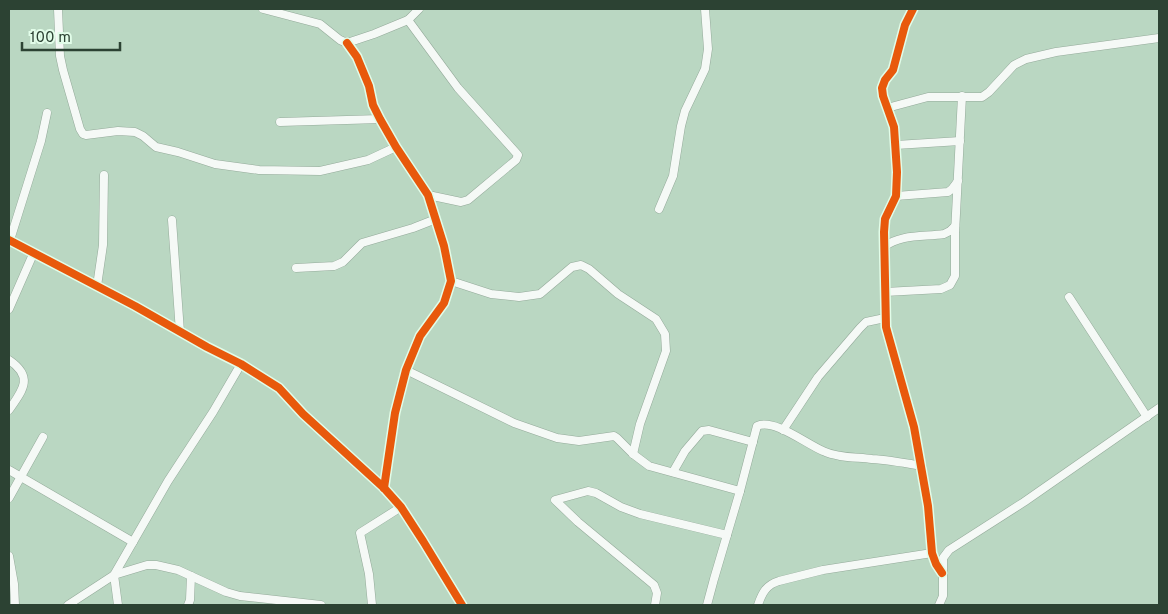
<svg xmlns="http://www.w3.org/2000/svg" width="1168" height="614" font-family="Overpass,sans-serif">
<rect width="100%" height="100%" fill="#bad7c2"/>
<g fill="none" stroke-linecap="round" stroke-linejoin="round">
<defs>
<g id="minor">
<path d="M 58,9 L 60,56 L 63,70 L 80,129 L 83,134 L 86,135 L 118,131 L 135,132 L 143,136 L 156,147 L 178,152 L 215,164 L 259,170 L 320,171 L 368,160 L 396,147"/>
<path d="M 263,9 L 320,24 L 340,40 L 347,43 L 374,34 L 408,20 L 419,9"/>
<path d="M 913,9 L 905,25 L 893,70 L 885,80 L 882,88 L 883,96 L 894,127 L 897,172 L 896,196 L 885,219 L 884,232 L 886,327 L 914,427 L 928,506 L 932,553 L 936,564 L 942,573"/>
<path d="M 408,20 L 458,88 L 518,155 L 516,160 L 468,200 L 461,202 L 428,195"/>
<path d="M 347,43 L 357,57 L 369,86 L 373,105 L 380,119 L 396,147 L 428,195 L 444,246 L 451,281 L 444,303 L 420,336 L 406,370 L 395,413 L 384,488"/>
<path d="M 887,108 L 928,97 L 982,97 L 989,92 L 1014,65 L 1026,59 L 1056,52 L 1159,38"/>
<path d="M 280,122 L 380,119"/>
<path d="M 896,145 L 960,141"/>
<path d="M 896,196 L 948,192 L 952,189 L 958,181"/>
<path d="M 659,209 L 673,176 L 681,126 L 685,111 L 705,69 L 708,49 L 705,9"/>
<path d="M 172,220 L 180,332"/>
<path d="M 9,240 L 135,306 L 207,347 L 241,364 L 279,388 L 303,414 L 384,488 L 401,507 L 423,541 L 462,605"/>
<path d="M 10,240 L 41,141 L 47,113"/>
<path d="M 884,247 C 900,234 924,237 944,234 L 950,231 L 955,226"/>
<path d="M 296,268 L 334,266 L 343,262 L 362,243 L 413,228 L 436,219"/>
<path d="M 451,281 L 491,294 L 519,297 L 540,294 L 572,267 L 581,265 L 589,269 L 618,294 L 656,319 L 665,334 L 666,351 L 640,424 L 633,454"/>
<path d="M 97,286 L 103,245 L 104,175"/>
<path d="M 885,292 L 941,289 L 950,285 L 955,276 L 955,233 L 962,96"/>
<path d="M 1069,297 L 1147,417"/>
<path d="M 9,309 L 34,252"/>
<path d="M 9,360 C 34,377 23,390 9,410"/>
<path d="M 406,370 L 514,423 L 557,438 L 579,441 L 614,436 L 617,438 L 633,454 L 649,466 L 740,491"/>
<path d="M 783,430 L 818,377 L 860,328 L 866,322 L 885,318"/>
<path d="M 9,470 L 133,542"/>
<path d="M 673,472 L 685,451 L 702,431 L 709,430 L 753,442"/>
<path d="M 9,498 L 43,437"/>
<path d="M 9,556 L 14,584 L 15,605"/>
<path d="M 68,605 L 114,575 L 147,565 L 156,565 L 178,570 L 226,592 L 240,596 L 321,605"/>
<path d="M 118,605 L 114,575 L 168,481 L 213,412 L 241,364"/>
<path d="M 188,605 L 190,600 L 191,576"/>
<path d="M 372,605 L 369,574 L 360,533 L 401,507"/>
<path d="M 655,605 L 657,593 L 654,585 L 578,522 L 555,500 L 588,491 L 596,493 L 621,507 L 640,514 L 727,535"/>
<path d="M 707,605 L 714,579 L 740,491 L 757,426 C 774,418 806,444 823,451 C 838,458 856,457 872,459 C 889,460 905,463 922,466"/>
<path d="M 758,605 C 762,593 766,585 779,581 L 823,570 L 932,553"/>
<path d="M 939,605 L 943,596 L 943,558 L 949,550 L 1024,502 L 1159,408"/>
</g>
</defs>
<use href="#minor" stroke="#94aa9a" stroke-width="9"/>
<use href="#minor" stroke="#f5f9f6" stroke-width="8"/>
<defs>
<g id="cycleway">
<path d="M 913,9 L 905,25 L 893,70 L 885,80 L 882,88 L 883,96 L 894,127 L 897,172 L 896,196 L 885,219 L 884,232 L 886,327 L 914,427 L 928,506 L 932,553 L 936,564 L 942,573"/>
<path d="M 347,43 L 357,57 L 369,86 L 373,105 L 380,119 L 396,147 L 428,195 L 444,246 L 451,281 L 444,303 L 420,336 L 406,370 L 395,413 L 384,488"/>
<path d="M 9,240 L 135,306 L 207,347 L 241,364 L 279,388 L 303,414 L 384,488 L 401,507 L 423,541 L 462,605"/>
</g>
</defs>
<use href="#cycleway" stroke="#e2fde9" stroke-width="11"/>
<use href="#cycleway" stroke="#e8590c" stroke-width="8"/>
</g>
<rect width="1168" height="614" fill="none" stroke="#2c4233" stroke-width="20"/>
<path d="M22 42v8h98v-8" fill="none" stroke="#2c4233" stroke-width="2.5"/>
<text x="30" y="42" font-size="15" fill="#2c4233" stroke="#e2fde9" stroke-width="4" paint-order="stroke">100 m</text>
</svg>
